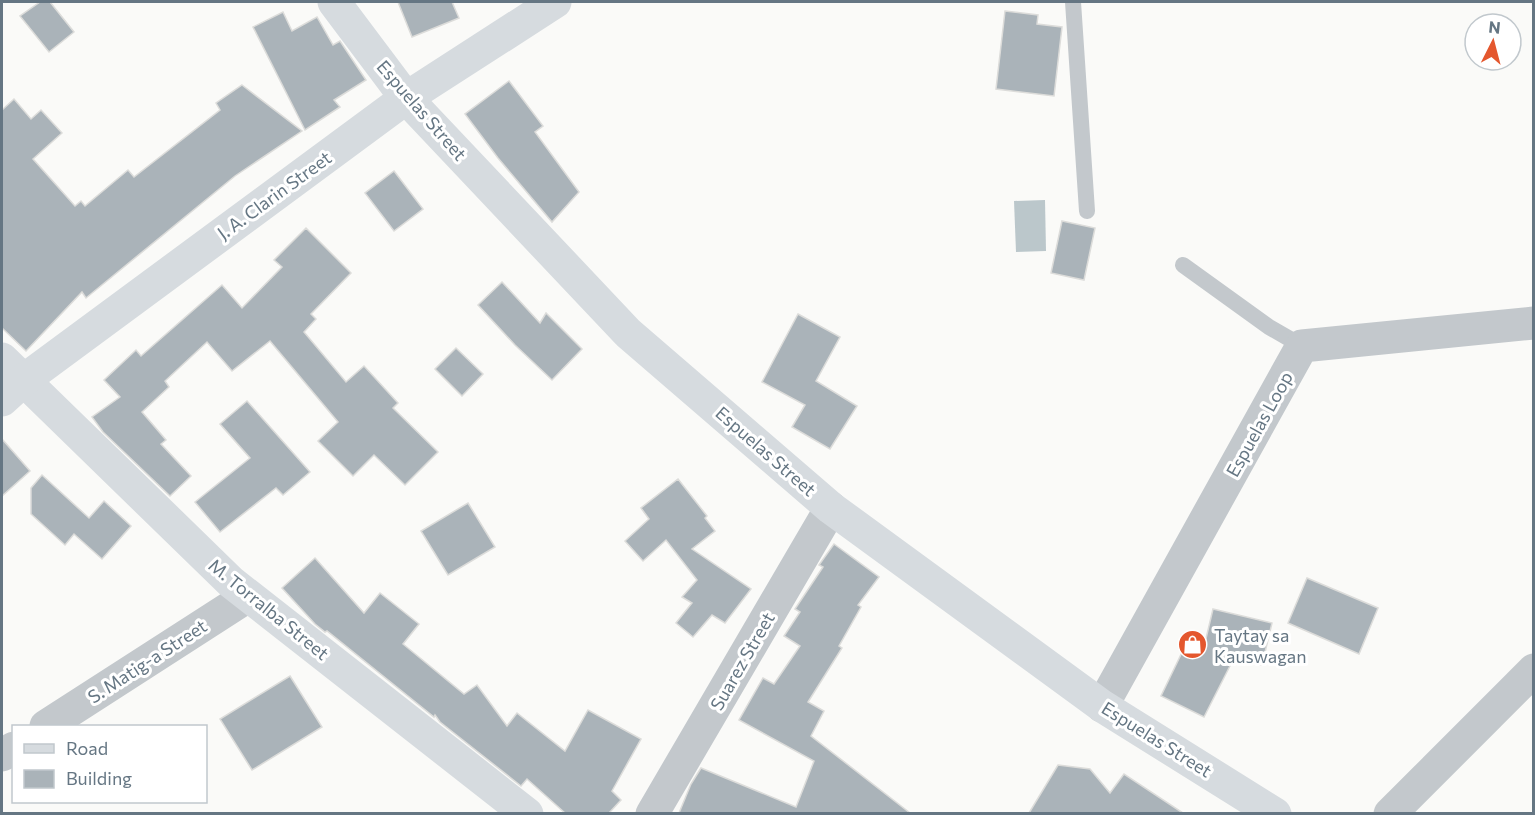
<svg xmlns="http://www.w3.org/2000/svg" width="1535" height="815" font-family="Commissioner,sans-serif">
<rect width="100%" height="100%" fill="#fafaf8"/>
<path fill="#bbc7cb" d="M 1045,200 L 1046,251 L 1016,252 L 1014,201 Z"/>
<g fill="#aab3b9" stroke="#dcdcda" stroke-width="1.5">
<path d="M 40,2 L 50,2 L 74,32 L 49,52 L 20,16 Z"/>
<path d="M 398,2 L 452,2 L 459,18 L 412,37 Z"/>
<path d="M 1005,11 L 1038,15 L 1037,24 L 1062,27 L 1054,96 L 996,89 Z"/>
<path d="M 283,12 L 292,31 L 317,17 L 333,45 L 340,41 L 366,80 L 334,100 L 340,107 L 305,130 L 253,27 Z"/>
<path d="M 509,81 L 543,126 L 535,132 L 579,192 L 552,222 L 498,158 L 465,114 Z"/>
<path d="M 242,85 L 302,131 L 235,176 L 86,298 L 82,292 L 26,351 L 2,328 L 2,110 L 14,99 L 31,119 L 41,110 L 62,133 L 33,159 L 75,206 L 81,201 L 85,206 L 128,170 L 134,177 L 220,110 L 216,103 Z"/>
<path d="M 394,171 L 423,209 L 394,231 L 365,193 Z"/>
<path d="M 1062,221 L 1095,228 L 1084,280 L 1051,273 Z"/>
<path d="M 306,228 L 351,273 L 311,314 L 316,319 L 304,332 L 346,382 L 364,366 L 398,403 L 393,408 L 438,452 L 405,485 L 374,455 L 353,476 L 318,441 L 338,422 L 270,341 L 232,371 L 207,342 L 165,381 L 169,387 L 142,412 L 166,440 L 161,444 L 191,476 L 170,496 L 103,432 L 92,417 L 120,397 L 104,380 L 136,350 L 141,356 L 222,285 L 242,308 L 282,267 L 274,260 Z"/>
<path d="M 502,282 L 540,323 L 546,313 L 582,349 L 552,380 L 515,345 L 478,305 Z"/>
<path d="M 798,314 L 840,337 L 816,381 L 857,406 L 830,449 L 792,427 L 805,405 L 762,382 Z"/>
<path d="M 456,348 L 483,374 L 462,396 L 435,369 Z"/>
<path d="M 247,401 L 310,472 L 283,495 L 276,488 L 220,532 L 195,502 L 250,458 L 220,424 Z"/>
<path d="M 2,439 L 30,471 L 2,496 Z"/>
<path d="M 42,475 L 89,518 L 104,501 L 131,526 L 102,559 L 74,534 L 65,545 L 31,514 L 31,488 Z"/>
<path d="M 678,479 L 707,516 L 705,518 L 715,531 L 692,549 L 751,589 L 725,623 L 712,615 L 693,637 L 676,623 L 692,603 L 682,597 L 697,580 L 666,540 L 643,561 L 625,541 L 649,519 L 641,508 Z"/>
<path d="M 468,503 L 495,547 L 448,575 L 421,531 Z"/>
<path d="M 834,544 L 879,577 L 858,605 L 861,607 L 839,646 L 842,648 L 808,702 L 824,711 L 811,736 L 910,813 L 679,813 L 691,784 L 701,768 L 796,807 L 814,761 L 739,720 L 763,678 L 774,684 L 800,646 L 784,636 L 800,612 L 795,609 L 823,567 L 819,565 Z"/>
<path d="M 315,558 L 364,613 L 380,593 L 419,624 L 403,644 L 464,694 L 477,685 L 507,726 L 517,713 L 565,751 L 588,710 L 641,739 L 612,791 L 621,800 L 609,813 L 565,813 L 527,779 L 521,786 L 440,722 L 435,715 L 434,717 L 327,631 L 325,632 L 315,624 L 282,588 Z"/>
<path d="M 1307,578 L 1378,608 L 1359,654 L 1288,623 Z"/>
<path d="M 1213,609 L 1272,623 L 1262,665 L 1234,658 L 1204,717 L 1161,696 L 1188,640 L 1204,647 Z"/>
<path d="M 290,676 L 322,727 L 252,770 L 220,719 Z"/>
<path d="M 1058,765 L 1090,769 L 1110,793 L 1124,774 L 1183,813 L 1029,813 Z"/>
</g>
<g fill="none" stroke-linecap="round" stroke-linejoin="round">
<g stroke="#c3c8cc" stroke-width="16">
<path d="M 1073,2 L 1087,211"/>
<path d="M 1183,265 L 1269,327 L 1302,346"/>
</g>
<g stroke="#c3c8cc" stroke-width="33">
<path d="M 1102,706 L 1302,346 L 1534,323"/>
<path d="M 46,726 L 248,596"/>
<path d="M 2,755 L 14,748"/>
<path d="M 652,814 L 831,508"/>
<path d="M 1390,814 L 1534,670"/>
</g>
<g stroke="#d6dbdf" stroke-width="33">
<path d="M 334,2 L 406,98 L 628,333 L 831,508 L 1102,706 L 1275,814"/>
<path d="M 2,359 L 231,582 L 527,814"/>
<path d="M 2,400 L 24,380 L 406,98 L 555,2"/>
</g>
</g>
<defs>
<symbol id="shop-disc" viewBox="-11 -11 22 22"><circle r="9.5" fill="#e4572e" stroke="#fff"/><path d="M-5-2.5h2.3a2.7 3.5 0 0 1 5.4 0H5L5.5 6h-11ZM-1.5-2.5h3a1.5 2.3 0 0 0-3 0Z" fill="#fff"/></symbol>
</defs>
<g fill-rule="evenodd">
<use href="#shop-disc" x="1176" y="628" width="33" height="33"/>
</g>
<g text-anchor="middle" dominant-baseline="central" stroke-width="6" stroke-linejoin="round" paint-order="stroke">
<g font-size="18" fill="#657683" stroke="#fff">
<text transform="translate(422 110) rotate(49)">Espuelas Street</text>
<text transform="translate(274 195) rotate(-36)">J. A. Clarin Street</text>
<text transform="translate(1259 424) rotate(-61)">Espuelas Loop</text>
<text transform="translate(766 451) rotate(41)">Espuelas Street</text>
<text transform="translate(269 609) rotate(39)">M. Torralba Street</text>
<text transform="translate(147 661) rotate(-33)">S. Matig-a Street</text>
<text transform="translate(742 661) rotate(-60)">Suarez Street</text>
<text transform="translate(1157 739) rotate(32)">Espuelas Street</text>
</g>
<g font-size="18" fill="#657683" stroke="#fff" text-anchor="start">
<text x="1214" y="635">Taytay sa<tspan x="1214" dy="21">Kauswagan</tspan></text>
</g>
</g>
<rect width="1535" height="815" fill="none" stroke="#657683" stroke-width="6"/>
<rect x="12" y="725" width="195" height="78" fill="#ffffff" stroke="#c1c8cd" stroke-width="1.5"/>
<rect x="24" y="744" width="30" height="9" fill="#d6dbdf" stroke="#c1c8cd" stroke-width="1.5"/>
<text x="66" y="755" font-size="18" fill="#657683">Road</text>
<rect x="24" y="770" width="30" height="18" fill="#aab3b9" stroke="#c1c8cd" stroke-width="1.5"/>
<text x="66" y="785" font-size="18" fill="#657683">Building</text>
<g transform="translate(1493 42) rotate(6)"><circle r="28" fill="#ffffff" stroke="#c1c8cd" stroke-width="1.5"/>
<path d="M0-4.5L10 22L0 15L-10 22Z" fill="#e4572e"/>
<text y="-9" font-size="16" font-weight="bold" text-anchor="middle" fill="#657683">N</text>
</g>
</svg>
